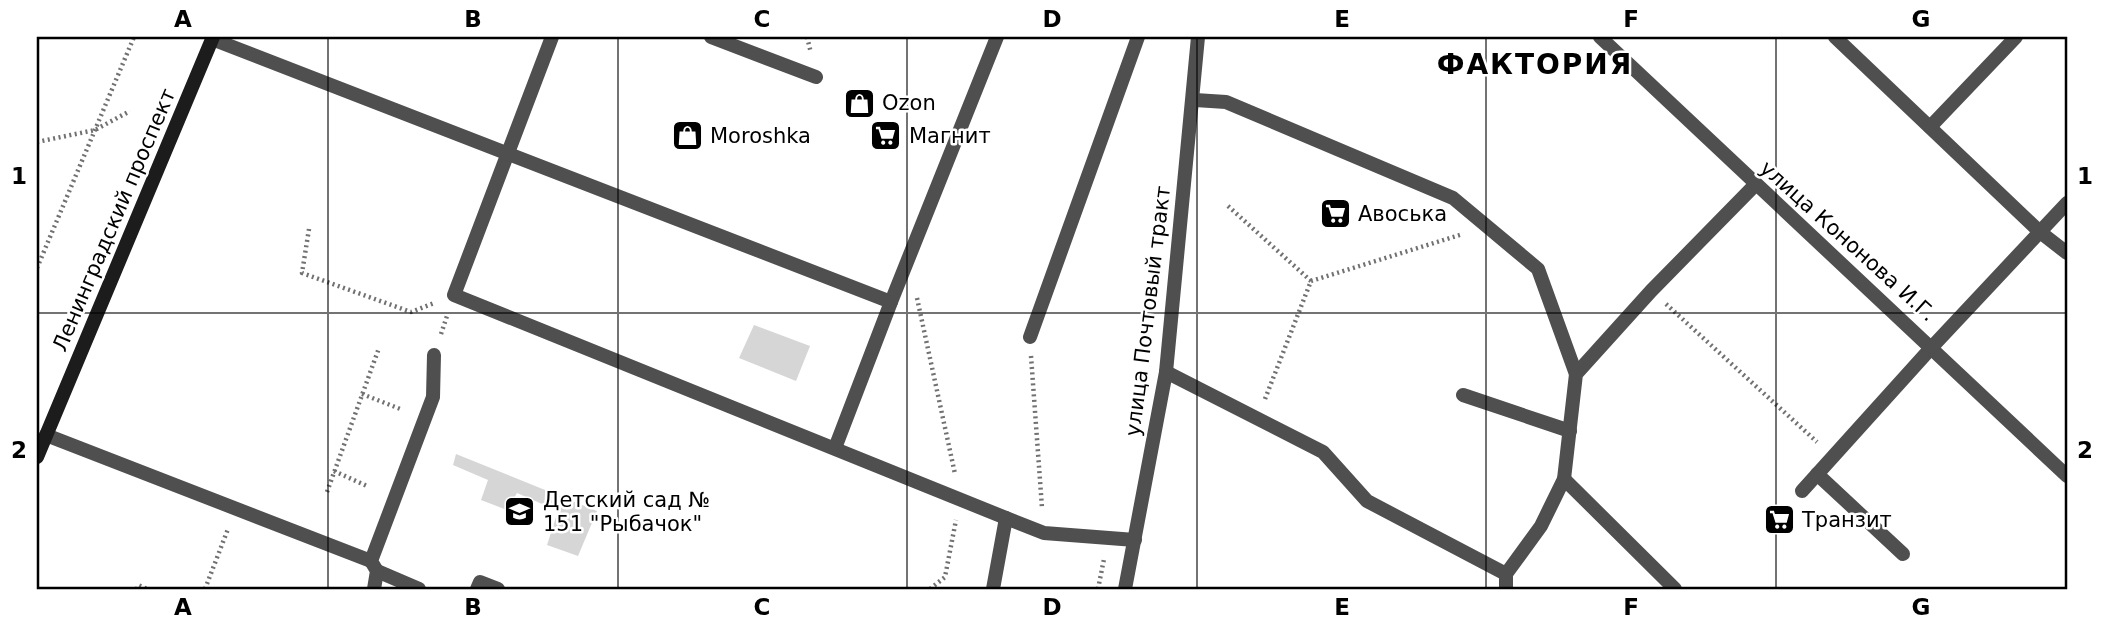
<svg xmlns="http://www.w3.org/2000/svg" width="2104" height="626" font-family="'DejaVu Sans',sans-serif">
<rect width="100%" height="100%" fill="#fff"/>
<g fill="#d6d6d6">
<path d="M 754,325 L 810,346 L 796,381 L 739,358 Z"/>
<path d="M 456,454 L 597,511 L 578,556 L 547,545 L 558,511 L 517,493 L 507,510 L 481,500 L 488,480 L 453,465 Z"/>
</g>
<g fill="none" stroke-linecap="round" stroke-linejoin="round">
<g stroke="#717171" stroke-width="4.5" stroke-dasharray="2 3.5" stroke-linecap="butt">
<path d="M 807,37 L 811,53"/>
<path d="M 37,142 L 95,130 L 130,111"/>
<path d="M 1228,206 L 1311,281"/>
<path d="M 309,229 L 302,273 L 411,312 L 434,303"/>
<path d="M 37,268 L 134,37"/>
<path d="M 917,298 L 955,474"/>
<path d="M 1666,304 L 1817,442"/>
<path d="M 441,334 L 447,316"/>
<path d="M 1031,356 L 1042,508"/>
<path d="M 362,394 L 403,410"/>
<path d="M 1265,399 L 1311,281 L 1463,234"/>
<path d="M 334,471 L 367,486"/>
<path d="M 327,492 L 379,348"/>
<path d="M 137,589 L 138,585 L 147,589"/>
<path d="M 205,589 L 228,529"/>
<path d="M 930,589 L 945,577 L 956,520"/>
<path d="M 1098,589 L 1104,559"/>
</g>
<g stroke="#4f4f4f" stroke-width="14">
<path d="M 552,37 L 454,295 L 1006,518"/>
<path d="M 711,37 L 816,77"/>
<path d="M 1835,37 L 2040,232 L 2067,253"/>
<path d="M 212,39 L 891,302 L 997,37"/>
<path d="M 1195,100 L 1226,102 L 1453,198 L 1538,269 L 1576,374"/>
<path d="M 1930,127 L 2016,37"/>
<path d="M 1030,337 L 1138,37"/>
<path d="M 1166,372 L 1323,452 L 1367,501 L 1506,574 L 1506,589"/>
<path d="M 1463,395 L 1570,431"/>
<path d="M 46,435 L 371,561"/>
<path d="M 835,448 L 891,302"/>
<path d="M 1817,474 L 1903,554"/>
<path d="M 1564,479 L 1576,374 L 1651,291 L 1755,185"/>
<path d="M 1802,491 L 1932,347"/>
<path d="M 377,571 L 419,589"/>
<path d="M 1506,574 L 1541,526 L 1564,479 L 1675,589"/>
<path d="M 374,589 L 377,571 L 371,561 L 433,397 L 434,355"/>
<path d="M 477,589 L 480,582 L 498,589"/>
<path d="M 993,589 L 1006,518 L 1044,533 L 1135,540"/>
</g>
<g stroke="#4f4f4f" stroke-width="14">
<path d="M 1600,37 L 2067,476"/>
<path d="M 1932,347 L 2067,203"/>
</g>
<path stroke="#4f4f4f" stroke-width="14" d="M 1125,589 L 1166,372 L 1198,37"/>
<path stroke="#1c1c1c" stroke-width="14" d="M 37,457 L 213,37"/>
</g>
<path fill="none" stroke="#000" stroke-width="2" stroke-opacity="0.55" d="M 328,37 L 328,589M 618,37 L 618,589M 907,37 L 907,589M 1197,37 L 1197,589M 1486,37 L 1486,589M 1776,37 L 1776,589M 37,313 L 2067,313"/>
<defs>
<symbol id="shop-square" viewBox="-11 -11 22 22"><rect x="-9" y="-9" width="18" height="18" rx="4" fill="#000" stroke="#fff"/><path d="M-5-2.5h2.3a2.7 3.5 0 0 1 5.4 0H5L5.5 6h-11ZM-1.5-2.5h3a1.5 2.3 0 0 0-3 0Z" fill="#fff"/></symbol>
<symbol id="supermarket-square" viewBox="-11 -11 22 22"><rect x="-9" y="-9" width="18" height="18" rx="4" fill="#000" stroke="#fff"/><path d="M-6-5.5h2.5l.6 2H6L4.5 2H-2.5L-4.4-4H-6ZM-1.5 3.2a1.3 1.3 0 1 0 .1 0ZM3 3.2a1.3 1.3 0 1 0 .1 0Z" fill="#fff"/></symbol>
<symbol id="school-square" viewBox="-11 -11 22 22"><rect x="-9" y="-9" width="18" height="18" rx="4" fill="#000" stroke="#fff"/><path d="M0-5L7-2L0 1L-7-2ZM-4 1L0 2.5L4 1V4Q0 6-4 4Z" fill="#fff"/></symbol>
</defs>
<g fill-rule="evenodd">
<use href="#shop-square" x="842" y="86" width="35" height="35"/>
<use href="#shop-square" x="670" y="118" width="35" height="35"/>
<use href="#supermarket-square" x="868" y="118" width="35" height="35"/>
<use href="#supermarket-square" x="1318" y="196" width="35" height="35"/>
<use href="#school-square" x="502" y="494" width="35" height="35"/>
<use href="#supermarket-square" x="1762" y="502" width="35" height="35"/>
</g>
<g text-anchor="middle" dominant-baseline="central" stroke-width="5" stroke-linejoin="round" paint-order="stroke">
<g font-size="21" fill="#000" stroke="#fff" text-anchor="start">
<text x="882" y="103">Ozon</text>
<text x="710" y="136">Moroshka</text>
<text x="909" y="136">Магнит</text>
<text x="1358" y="214">Авоська</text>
<text x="543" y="500">Детский сад №<tspan x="543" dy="24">151 "Рыбачок"</tspan></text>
<text x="1802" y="520">Транзит</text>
</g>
<g font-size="21" fill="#000" stroke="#fff">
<text transform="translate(114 220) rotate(-67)">Ленинградский проспект</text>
<text transform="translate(1848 241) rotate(42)">улица Кононова И.Г.</text>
<text transform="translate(1148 311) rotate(-83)">улица Почтовый тракт</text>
</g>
<g font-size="28" font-weight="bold" letter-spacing="2" fill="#000" stroke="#fff">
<text x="1535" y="64">ФАКТОРИЯ</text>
</g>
</g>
<rect width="2104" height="626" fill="none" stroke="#ffffff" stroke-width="77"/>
<rect x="38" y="38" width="2028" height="550" fill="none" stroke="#000" stroke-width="2.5"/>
<g font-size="23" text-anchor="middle" font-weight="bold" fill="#000">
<text x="183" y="27">A</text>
<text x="473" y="27">B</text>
<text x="762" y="27">C</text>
<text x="1052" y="27">D</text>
<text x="1342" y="27">E</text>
<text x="1631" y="27">F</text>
<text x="1921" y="27">G</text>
<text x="19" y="184">1</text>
<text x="2085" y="184">1</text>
<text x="19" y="458">2</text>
<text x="2085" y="458">2</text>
<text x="183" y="615">A</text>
<text x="473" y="615">B</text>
<text x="762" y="615">C</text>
<text x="1052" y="615">D</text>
<text x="1342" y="615">E</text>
<text x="1631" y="615">F</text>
<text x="1921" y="615">G</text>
</g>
</svg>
